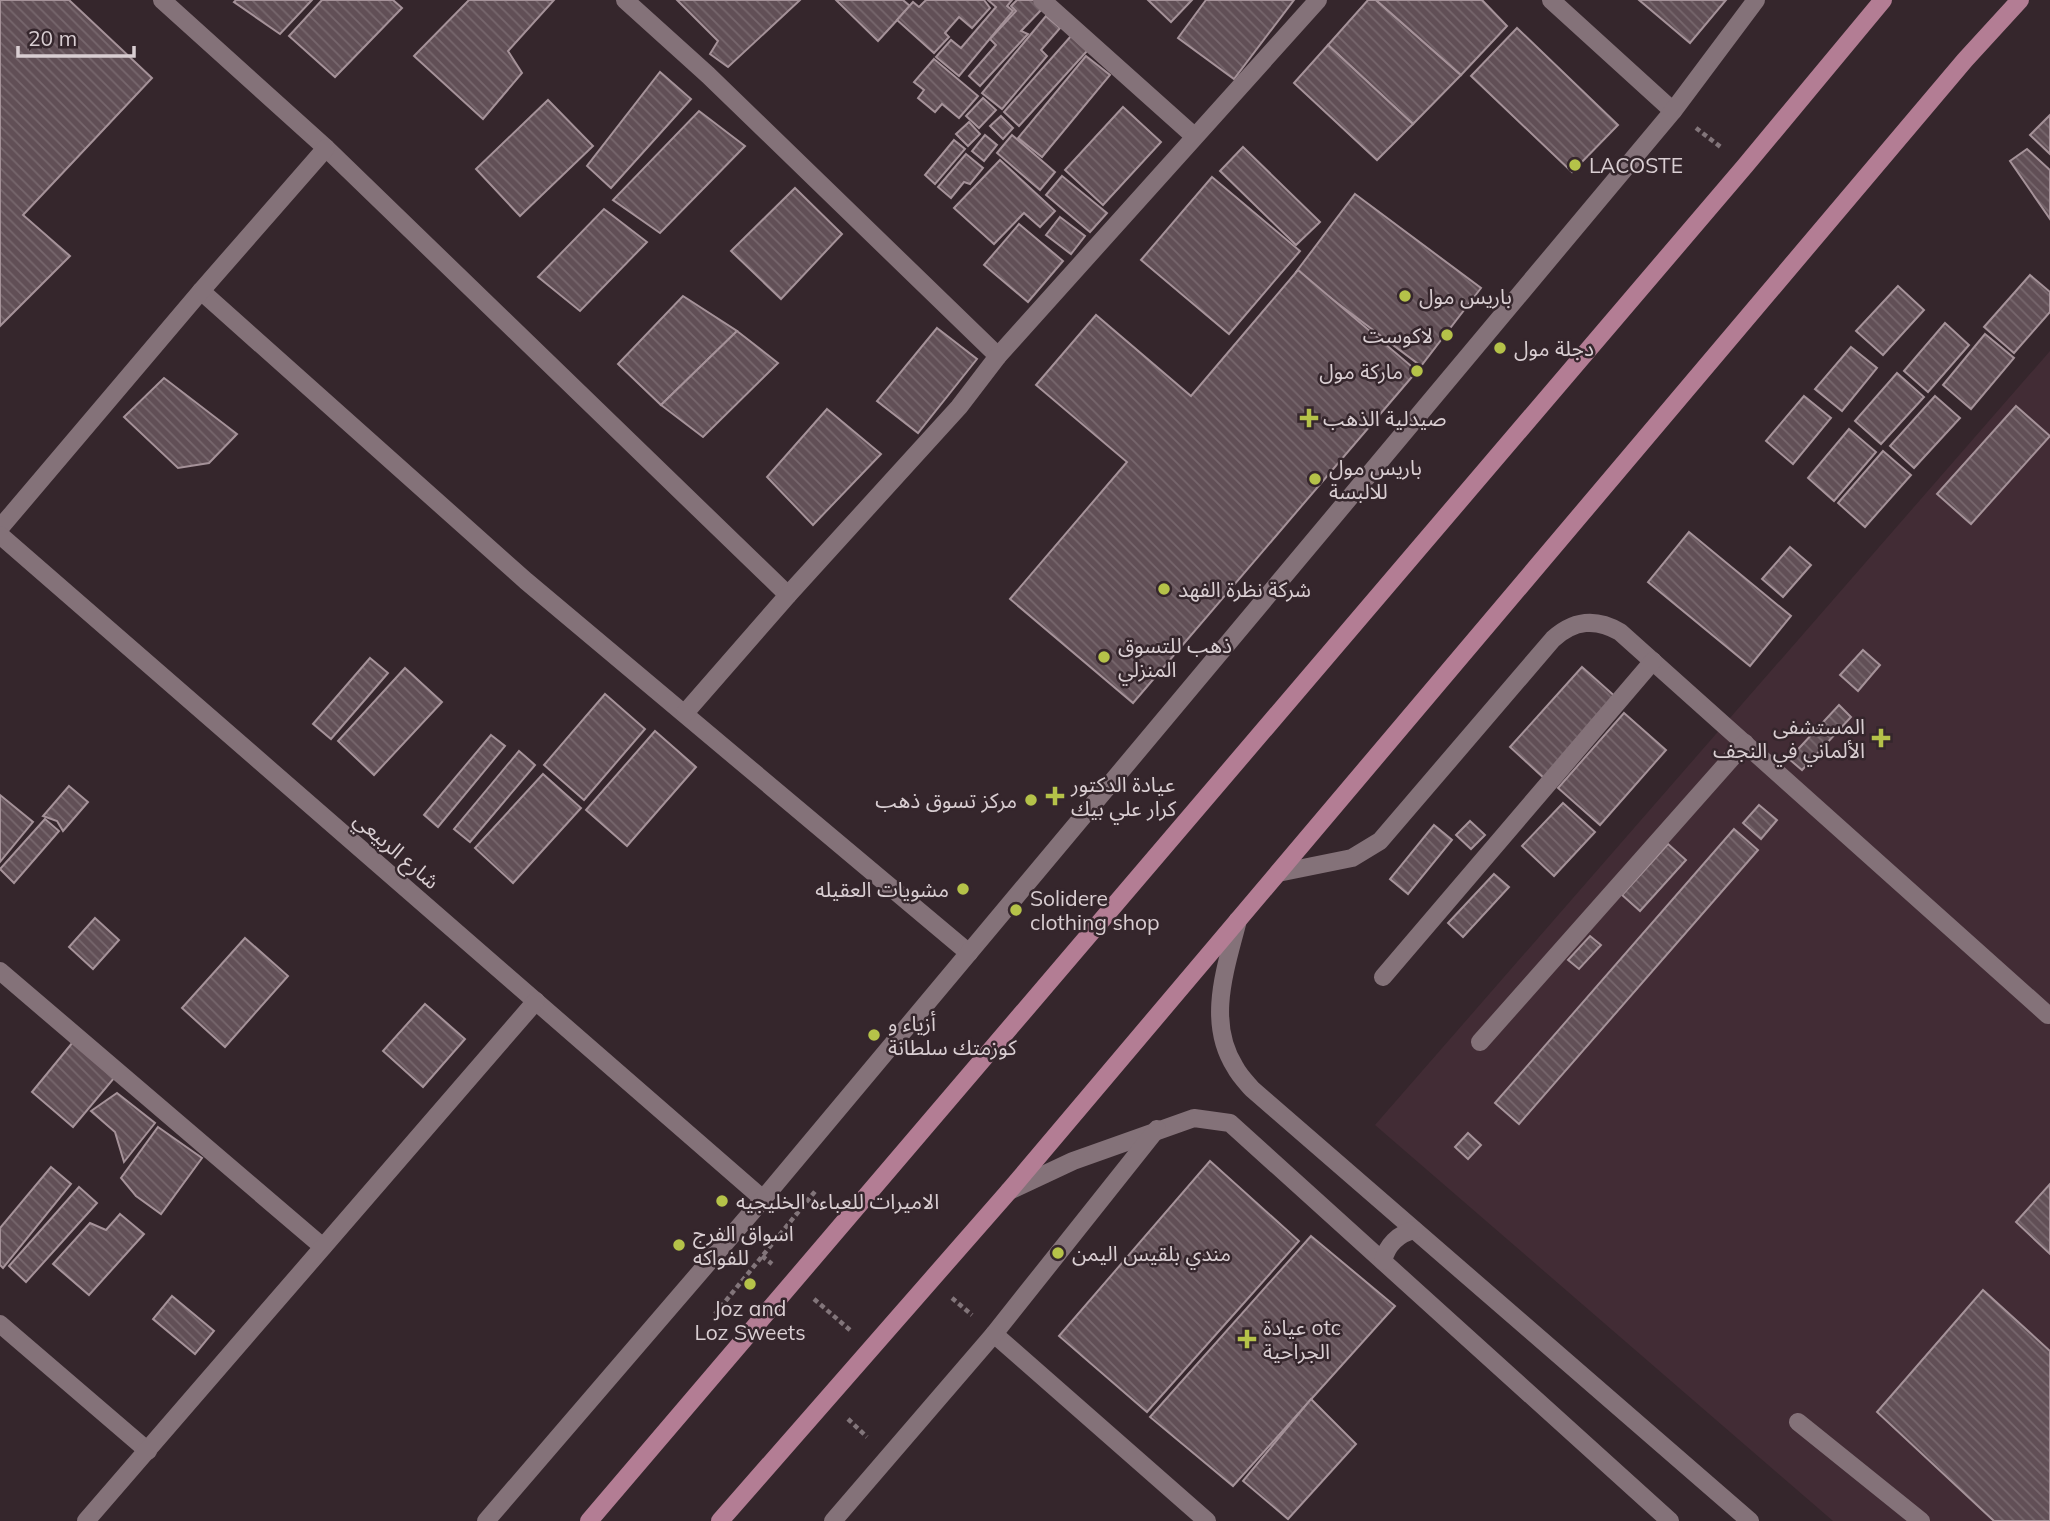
<svg xmlns="http://www.w3.org/2000/svg" width="2050" height="1521" font-family="Mulish,'Noto Sans Arabic',sans-serif">
<defs>
<pattern id="building-back-hatch" width="6" height="6" patternUnits="userSpaceOnUse" patternTransform="scale(1.75)"><rect width="6" height="6" fill="#614f56"/><path d="M-1 5l2 2M0 0l6 6M5-1l2 2" fill="none" stroke="#77676d"/></pattern>
</defs>
<rect width="100%" height="100%" fill="#35262c"/>
<path fill="#422c35" d="M 2050,351 L 2050,1521 L 1833,1521 L 1375,1125 Z"/>
<g fill="url(#building-back-hatch)" stroke="#a59299" stroke-width="2">
<path d="M 0,0 L 69,0 L 152,78 L 23,215 L 70,256 L 0,326 Z"/>
<path d="M 236,0 L 312,0 L 280,34 L 234,2 Z"/>
<path d="M 322,0 L 393,0 L 402,8 L 335,77 L 289,36 Z"/>
<path d="M 469,0 L 554,0 L 508,51 L 522,73 L 483,119 L 414,56 Z"/>
<path d="M 677,0 L 800,0 L 728,67 L 710,54 L 718,41 Z"/>
<path d="M 836,0 L 903,0 L 910,6 L 878,41 Z"/>
<path d="M 926,0 L 984,0 L 990,8 L 972,28 L 959,17 L 945,33 L 949,37 L 934,53 L 897,20 L 913,2 L 919,7 Z"/>
<path d="M 988,0 L 1012,0 L 1007,6 L 1013,11 L 959,76 L 936,57 L 951,40 L 961,48 L 996,7 Z"/>
<path d="M 1017,0 L 1036,0 L 1044,7 L 1021,31 L 1028,34 L 980,86 L 969,76 L 996,45 L 990,39 L 1016,11 L 1011,6 Z"/>
<path d="M 1148,0 L 1192,0 L 1171,22 Z"/>
<path d="M 1206,0 L 1294,0 L 1234,79 L 1178,38 Z"/>
<path d="M 1368,0 L 1376,0 L 1461,75 L 1413,124 L 1328,45 Z"/>
<path d="M 1376,0 L 1482,0 L 1507,26 L 1461,75 Z"/>
<path d="M 1639,0 L 1726,0 L 1690,43 Z"/>
<path d="M 1046,16 L 1060,28 L 1041,50 L 1047,56 L 1002,109 L 982,93 Z"/>
<path d="M 1517,28 L 1618,125 L 1572,172 L 1471,76 Z"/>
<path d="M 1071,36 L 1087,51 L 1019,126 L 1004,112 Z"/>
<path d="M 1328,45 L 1413,124 L 1377,160 L 1294,83 Z"/>
<path d="M 1086,56 L 1110,75 L 1042,157 L 1018,138 Z"/>
<path d="M 934,59 L 978,96 L 959,118 L 942,104 L 935,112 L 918,98 L 924,90 L 914,82 Z"/>
<path d="M 660,72 L 691,99 L 611,188 L 587,166 Z"/>
<path d="M 983,98 L 996,110 L 979,128 L 966,116 Z"/>
<path d="M 548,100 L 593,146 L 520,216 L 476,169 Z"/>
<path d="M 1123,107 L 1161,142 L 1103,205 L 1065,170 Z"/>
<path d="M 699,111 L 745,146 L 660,233 L 613,200 Z"/>
<path d="M 2050,115 L 2050,154 L 2030,135 Z"/>
<path d="M 1001,116 L 1013,128 L 1003,139 L 990,126 Z"/>
<path d="M 969,122 L 980,134 L 968,146 L 956,134 Z"/>
<path d="M 985,135 L 997,145 L 984,161 L 972,151 Z"/>
<path d="M 1012,135 L 1055,172 L 1040,190 L 997,153 Z"/>
<path d="M 954,140 L 965,149 L 935,184 L 925,175 Z"/>
<path d="M 1243,147 L 1320,222 L 1296,245 L 1220,171 Z"/>
<path d="M 2027,149 L 2050,170 L 2050,219 L 2010,161 Z"/>
<path d="M 966,154 L 983,168 L 970,184 L 964,182 L 951,198 L 938,187 Z"/>
<path d="M 1000,160 L 1055,211 L 1040,227 L 1024,213 L 994,244 L 954,208 Z"/>
<path d="M 1062,176 L 1107,213 L 1090,232 L 1046,195 Z"/>
<path d="M 1212,177 L 1300,251 L 1229,334 L 1141,260 Z"/>
<path d="M 795,188 L 842,234 L 781,299 L 731,251 Z"/>
<path d="M 1355,194 L 1481,288 L 1421,366 L 1296,272 Z"/>
<path d="M 604,209 L 647,242 L 580,311 L 538,277 Z"/>
<path d="M 1060,217 L 1085,236 L 1071,254 L 1046,235 Z"/>
<path d="M 1019,224 L 1063,261 L 1028,302 L 984,265 Z"/>
<path d="M 1298,270 L 1417,371 L 1133,703 L 1010,599 L 1127,462 L 1036,385 L 1096,315 L 1191,396 Z"/>
<path d="M 2030,275 L 2050,292 L 2050,312 L 2014,353 L 1984,327 Z"/>
<path d="M 1898,286 L 1924,310 L 1883,355 L 1856,331 Z"/>
<path d="M 683,296 L 737,331 L 661,405 L 618,364 Z"/>
<path d="M 1945,323 L 1969,345 L 1928,392 L 1904,371 Z"/>
<path d="M 937,328 L 977,359 L 918,433 L 877,401 Z"/>
<path d="M 737,331 L 778,363 L 703,437 L 661,405 Z"/>
<path d="M 1985,334 L 2014,358 L 1971,409 L 1943,385 Z"/>
<path d="M 1851,347 L 1877,368 L 1842,411 L 1815,389 Z"/>
<path d="M 1897,373 L 1924,397 L 1881,444 L 1855,421 Z"/>
<path d="M 164,378 L 237,434 L 209,463 L 178,468 L 124,417 Z"/>
<path d="M 1804,396 L 1831,418 L 1793,464 L 1766,441 Z"/>
<path d="M 1935,396 L 1960,418 L 1914,468 L 1890,446 Z"/>
<path d="M 2016,406 L 2050,436 L 1971,524 L 1937,494 Z"/>
<path d="M 827,409 L 881,454 L 813,525 L 767,477 Z"/>
<path d="M 1849,429 L 1876,452 L 1834,501 L 1808,478 Z"/>
<path d="M 1883,451 L 1911,475 L 1865,527 L 1838,503 Z"/>
<path d="M 1689,532 L 1791,616 L 1750,666 L 1648,582 Z"/>
<path d="M 1790,547 L 1811,565 L 1783,597 L 1762,579 Z"/>
<path d="M 1863,650 L 1880,665 L 1858,691 L 1840,675 Z"/>
<path d="M 370,658 L 388,673 L 331,739 L 313,724 Z"/>
<path d="M 1582,667 L 1618,699 L 1545,779 L 1510,747 Z"/>
<path d="M 405,668 L 442,702 L 374,775 L 338,741 Z"/>
<path d="M 605,694 L 645,729 L 584,800 L 544,765 Z"/>
<path d="M 1839,705 L 1851,717 L 1802,770 L 1789,759 Z"/>
<path d="M 1624,713 L 1666,750 L 1600,825 L 1558,788 Z"/>
<path d="M 655,731 L 696,767 L 627,846 L 586,810 Z"/>
<path d="M 491,735 L 505,746 L 438,827 L 424,815 Z"/>
<path d="M 519,751 L 535,765 L 470,842 L 454,829 Z"/>
<path d="M 543,774 L 581,808 L 513,883 L 475,848 Z"/>
<path d="M 69,786 L 88,802 L 63,831 L 57,821 L 43,816 Z"/>
<path d="M 0,795 L 33,822 L 0,862 Z"/>
<path d="M 1563,803 L 1595,832 L 1554,876 L 1522,846 Z"/>
<path d="M 1759,805 L 1777,820 L 1761,839 L 1743,823 Z"/>
<path d="M 45,819 L 59,831 L 14,883 L 0,869 Z"/>
<path d="M 1470,821 L 1485,835 L 1471,849 L 1456,835 Z"/>
<path d="M 1434,825 L 1452,840 L 1408,894 L 1390,879 Z"/>
<path d="M 1734,829 L 1758,850 L 1519,1124 L 1495,1103 Z"/>
<path d="M 1668,844 L 1686,860 L 1640,911 L 1622,895 Z"/>
<path d="M 1494,874 L 1509,887 L 1463,937 L 1448,923 Z"/>
<path d="M 95,918 L 119,940 L 93,969 L 69,947 Z"/>
<path d="M 1590,936 L 1601,945 L 1579,969 L 1568,960 Z"/>
<path d="M 245,938 L 288,976 L 225,1047 L 182,1008 Z"/>
<path d="M 425,1004 L 465,1039 L 423,1087 L 383,1051 Z"/>
<path d="M 73,1042 L 115,1077 L 73,1127 L 32,1092 Z"/>
<path d="M 117,1093 L 155,1123 L 124,1162 L 115,1132 L 91,1111 Z"/>
<path d="M 158,1127 L 202,1158 L 161,1214 L 136,1196 L 121,1178 Z"/>
<path d="M 1468,1133 L 1481,1145 L 1468,1159 L 1455,1147 Z"/>
<path d="M 1210,1161 L 1299,1241 L 1147,1412 L 1059,1336 Z"/>
<path d="M 51,1167 L 71,1184 L 3,1268 L 0,1265 L 0,1228 Z"/>
<path d="M 2050,1184 L 2050,1254 L 2016,1222 Z"/>
<path d="M 79,1187 L 97,1203 L 26,1282 L 9,1266 Z"/>
<path d="M 120,1214 L 144,1234 L 89,1295 L 53,1264 L 90,1223 L 106,1230 Z"/>
<path d="M 1311,1236 L 1395,1306 L 1233,1486 L 1150,1417 Z"/>
<path d="M 1983,1290 L 2050,1351 L 2050,1521 L 1994,1521 L 1877,1412 Z"/>
<path d="M 172,1296 L 214,1331 L 195,1354 L 153,1319 Z"/>
<path d="M 1311,1399 L 1356,1444 L 1288,1519 L 1243,1481 Z"/>
</g>
<g fill="none" stroke-linecap="round" stroke-linejoin="round">
<g stroke="#82757a" stroke-width="4.5" stroke-dasharray="5 3.5" stroke-linecap="butt">
<path d="M 1696,128 L 1722,148"/>
<path d="M 762,1256 L 772,1264"/>
<path d="M 952,1298 L 972,1315"/>
<path d="M 814,1299 L 850,1330"/>
<path d="M 715,1314 L 817,1189"/>
<path d="M 848,1419 L 867,1437"/>
</g>
<g stroke="#847279" stroke-width="18">
<path d="M 162,0 L 326,148 L 788,595"/>
<path d="M 625,0 L 708,75 L 998,356"/>
<path d="M 1042,0 L 1194,136"/>
<path d="M 1551,0 L 1673,111"/>
<path d="M 201,291 L 526,581 L 969,953"/>
<path d="M 0,528 L 201,291 L 326,148"/>
<path d="M 0,535 L 763,1199"/>
<path d="M 685,713 L 788,595 L 959,407 L 998,356 L 1318,0"/>
<path d="M 1278,873 L 1352,858 L 1380,841 L 1553,639 C 1574,620 1596,618 1620,632 L 2048,1015"/>
<path d="M 1238,920 C 1226,968 1206,1021 1235,1067 C 1239,1075 1246,1082 1252,1089 L 1750,1521"/>
<path d="M 0,971 L 323,1247"/>
<path d="M 1383,977 L 1653,661"/>
<path d="M 1480,1042 L 1745,743"/>
<path d="M 1009,1191 L 1073,1161 L 1194,1118 L 1230,1123 L 1670,1521"/>
<path d="M 1383,1261 C 1387,1245 1398,1234 1414,1230"/>
<path d="M 0,1324 L 148,1451"/>
<path d="M 994,1334 L 1207,1521"/>
<path d="M 1798,1422 L 1921,1521"/>
<path d="M 86,1521 L 536,1001"/>
<path d="M 486,1521 L 763,1199 L 1673,111 L 1756,0"/>
<path d="M 833,1521 L 994,1334 L 1157,1129"/>
</g>
<g stroke="#b37d94" stroke-width="18">
<path d="M 589,1521 L 1745,166 L 1883,0"/>
<path d="M 720,1521 L 1009,1191 L 1965,60 L 2020,0"/>
</g>
</g>
<g fill="#b5c249" stroke="#35262c" stroke-width="2.5">
<circle cx="1575" cy="165" r="7"/>
<circle cx="1405" cy="296" r="7"/>
<circle cx="1447" cy="335" r="7"/>
<circle cx="1500" cy="348" r="7"/>
<circle cx="1417" cy="371" r="7"/>
<path d="M1305.5 407.5h7v7h7v7h-7v7h-7v-7h-7v-7h7z"/>
<circle cx="1315" cy="479" r="7"/>
<circle cx="1164" cy="589" r="7"/>
<circle cx="1104" cy="657" r="7"/>
<path d="M1877.5 727.5h7v7h7v7h-7v7h-7v-7h-7v-7h7z"/>
<path d="M1051.5 785.5h7v7h7v7h-7v7h-7v-7h-7v-7h7z"/>
<circle cx="1031" cy="800" r="7"/>
<circle cx="963" cy="889" r="7"/>
<circle cx="1016" cy="910" r="7"/>
<circle cx="874" cy="1035" r="7"/>
<circle cx="722" cy="1201" r="7"/>
<circle cx="679" cy="1245" r="7"/>
<circle cx="1058" cy="1253" r="7"/>
<circle cx="750" cy="1284" r="7"/>
<path d="M1243.5 1328.5h7v7h7v7h-7v7h-7v-7h-7v-7h7z"/>
</g>
<g text-anchor="middle" dominant-baseline="central" stroke-width="5" stroke-linejoin="round" paint-order="stroke">
<g font-size="21" fill="#d9ced2" stroke="#35262c" text-anchor="start">
<text x="1589" y="165">LACOSTE</text>
<text x="1419" y="296">باريس مول</text>
<text x="1433" y="335" text-anchor="end">لاكوست</text>
<text x="1514" y="348">دجلة مول</text>
<text x="1403" y="371" text-anchor="end">ماركة مول</text>
<text x="1323" y="418">صيدلية الذهب</text>
<text x="1329" y="467">باريس مول<tspan x="1329" dy="24">للالبسة</tspan></text>
<text x="1178" y="589">شركة نظرة الفهد</text>
<text x="1118" y="645">ذهب للتسوق<tspan x="1118" dy="24">المنزلي</tspan></text>
<text x="1865" y="726" text-anchor="end">المستشفى<tspan x="1865" dy="24">الألماني في النجف</tspan></text>
<text x="1071" y="784">عيادة الدكتور<tspan x="1071" dy="24">كرار علي بيك</tspan></text>
<text x="1017" y="800" text-anchor="end">مركز تسوق ذهب</text>
<text x="949" y="889" text-anchor="end">مشويات العقيله</text>
<text x="1030" y="898">Solidere<tspan x="1030" dy="24">clothing shop</tspan></text>
<text x="888" y="1023">أزياء و<tspan x="888" dy="24">كوزمتك سلطانة</tspan></text>
<text x="736" y="1201">الاميرات للعباءه الخليجيه</text>
<text x="693" y="1233">اسواق الفرج<tspan x="693" dy="24">للفواكه</tspan></text>
<text x="1072" y="1253">مندي بلقيس اليمن</text>
<text x="750" y="1308" text-anchor="middle">Joz and<tspan x="750" dy="24">Loz Sweets</tspan></text>
<text x="1263" y="1327">عيادة otc<tspan x="1263" dy="24">الجراحية</tspan></text>
</g>
<g font-size="21" fill="#d9ced2" stroke="#35262c">
<text transform="translate(397 850) rotate(41)">شارع الربيعي</text>
</g>
</g>
<path d="M18 46v10h116v-10" fill="none" stroke="#d9ced2" stroke-width="3.5"/>
<text x="28" y="46" font-size="21" fill="#d9ced2" stroke="#35262c" stroke-width="5" paint-order="stroke">20 m</text>
</svg>
